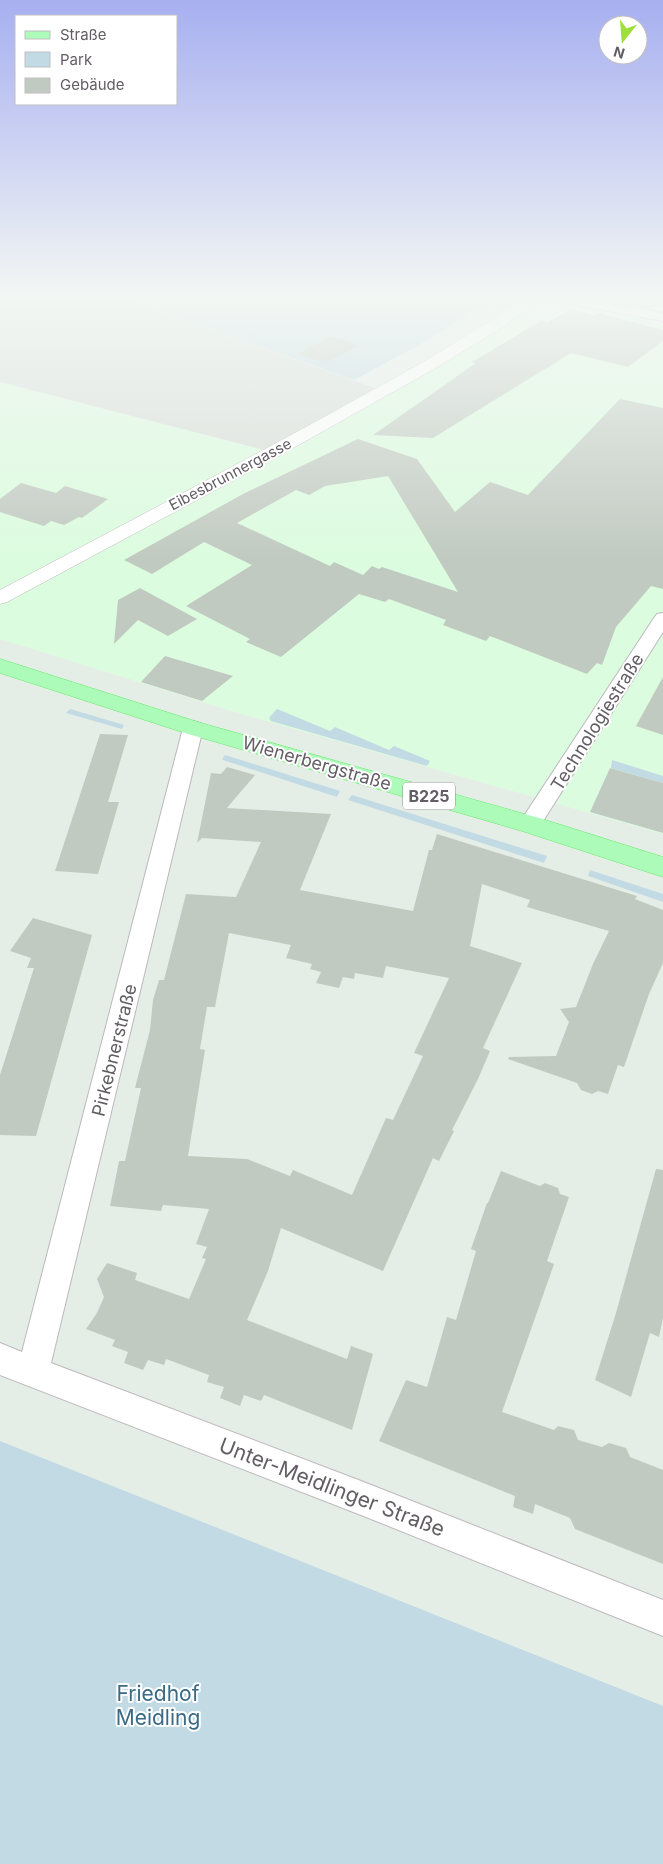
<svg xmlns="http://www.w3.org/2000/svg" width="663" height="1864" font-family="Inter,sans-serif">
<rect width="100%" height="100%" fill="#e5eee6"/>
<path fill="#dcfcdf" d="M 533,298 L 586,298 L 643,310 L 655,306 L 663,307 L 663,834 L 238,713 L 0,639 L 0,382 L 273,452 Z"/>
<path fill="#d7ddd7" d="M 0,298 L 124,298 L 383,391 L 273,452 L 0,382 Z"/>
<g fill="#c2dae4">
<path d="M 124,298 L 493,298 L 428,340 L 354,380 Z"/>
<path d="M 586,298 L 663,298 L 663,307 L 655,306 L 643,310 Z"/>
<path d="M 70,709 L 124,725 L 122,729 L 66,713 Z"/>
<path d="M 277,709 L 330,731 L 335,727 L 389,750 L 394,746 L 430,761 L 427,766 L 271,721 L 269,718 Z"/>
<path d="M 225,755 L 340,791 L 337,797 L 223,760 L 222,759 Z"/>
<path d="M 612,760 L 663,776 L 663,783 L 611,768 Z"/>
<path d="M 352,795 L 547,856 L 544,863 L 348,800 Z"/>
<path d="M 590,870 L 663,894 L 663,902 L 588,876 Z"/>
<path d="M 0,1441 L 663,1706 L 663,1864 L 0,1864 Z"/>
</g>
<g fill="#c1cac1" fill-rule="evenodd">
<path d="M 571,309 L 595,316 L 600,313 L 613,317 L 663,330 L 663,341 L 628,367 L 571,353 L 433,438 L 373,435 L 476,363 L 472,362 L 541,321 L 547,323 Z"/>
<path d="M 332,336 L 358,346 L 326,363 L 298,354 Z"/>
<path d="M 620,399 L 663,408 L 663,589 L 651,586 L 616,627 L 602,665 L 597,663 L 587,674 L 490,636 L 486,641 L 443,625 L 446,620 L 389,599 L 385,602 L 359,594 L 281,657 L 246,642 L 250,639 L 186,606 L 252,565 L 204,542 L 152,574 L 124,560 L 243,494 L 358,439 L 417,459 L 455,512 L 490,482 L 528,495 ZM 388,476 L 458,592 L 382,567 L 379,569 L 372,566 L 363,575 L 334,562 L 330,566 L 237,523 L 296,490 L 309,495 L 325,486 Z"/>
<path d="M 21,483 L 56,493 L 65,486 L 108,499 L 82,518 L 79,517 L 64,525 L 51,521 L 44,526 L 0,512 L 0,499 Z"/>
<path d="M 140,588 L 197,619 L 168,636 L 138,620 L 114,644 L 118,600 Z"/>
<path d="M 165,656 L 233,676 L 202,701 L 141,682 Z"/>
<path d="M 663,677 L 663,735 L 636,726 Z"/>
<path d="M 100,734 L 128,735 L 108,802 L 119,802 L 98,874 L 55,871 Z"/>
<path d="M 227,767 L 255,775 L 227,808 L 331,814 L 300,890 L 413,911 L 429,850 L 432,850 L 437,834 L 637,896 L 635,899 L 663,910 L 663,963 L 649,994 L 624,1067 L 618,1065 L 608,1094 L 598,1091 L 592,1094 L 581,1090 L 577,1083 L 508,1059 L 509,1057 L 556,1056 L 569,1022 L 560,1009 L 576,1007 L 593,964 L 609,931 L 527,907 L 530,900 L 482,884 L 470,946 L 522,963 L 483,1048 L 490,1051 L 478,1079 L 452,1130 L 454,1131 L 439,1161 L 433,1158 L 383,1271 L 281,1228 L 268,1271 L 247,1320 L 347,1359 L 351,1346 L 373,1354 L 352,1430 L 264,1395 L 261,1401 L 244,1395 L 240,1406 L 220,1398 L 224,1387 L 207,1382 L 209,1375 L 166,1359 L 164,1365 L 148,1360 L 143,1370 L 124,1363 L 128,1352 L 112,1346 L 115,1340 L 86,1329 L 97,1313 L 104,1297 L 97,1279 L 107,1263 L 137,1273 L 135,1280 L 189,1299 L 206,1259 L 202,1258 L 207,1247 L 196,1244 L 209,1209 L 163,1205 L 161,1211 L 110,1206 L 119,1161 L 125,1161 L 141,1088 L 135,1088 L 150,1030 L 153,1000 L 159,980 L 164,980 L 186,894 L 236,897 L 261,842 L 202,838 L 197,843 L 211,773 L 221,774 ZM 229,933 L 291,945 L 286,958 L 312,964 L 310,969 L 321,972 L 316,983 L 339,988 L 343,977 L 354,979 L 355,973 L 383,978 L 386,966 L 449,978 L 414,1053 L 423,1056 L 393,1120 L 386,1118 L 352,1195 L 293,1170 L 290,1176 L 247,1159 L 188,1156 L 205,1050 L 200,1049 L 207,1007 L 215,1007 Z"/>
<path d="M 610,768 L 663,783 L 663,833 L 590,812 Z"/>
<path d="M 33,918 L 92,935 L 36,1136 L 0,1135 L 0,1075 L 34,968 L 27,968 L 31,958 L 10,951 Z"/>
<path d="M 656,1169 L 663,1170 L 663,1318 L 659,1337 L 650,1333 L 631,1397 L 595,1380 L 616,1313 Z"/>
<path d="M 501,1171 L 540,1186 L 545,1183 L 558,1188 L 560,1194 L 569,1197 L 547,1261 L 554,1264 L 502,1412 L 554,1430 L 558,1426 L 574,1430 L 578,1440 L 602,1447 L 609,1443 L 626,1448 L 630,1457 L 663,1470 L 663,1564 L 575,1529 L 570,1518 L 535,1504 L 533,1514 L 513,1507 L 515,1496 L 379,1441 L 406,1380 L 427,1387 L 447,1317 L 456,1320 L 476,1251 L 471,1249 L 487,1203 L 488,1203 Z"/>
</g>
<g fill="none" stroke-linecap="round" stroke-linejoin="round">
<defs>
<g id="minor">
<path d="M 553,298 L 581,298 L 663,313 L 663,321 L 559,302 Z"/>
<path d="M 663,613 L 663,632 L 538,829 L 530,832 L 522,829 L 519,824 L 522,819 L 654,618 L 657,614 Z"/>
<path d="M 193,721 L 200,723 L 203,728 L 51,1363 L 361,1481 L 663,1600 L 663,1636 L 361,1515 L 0,1375 L 0,1343 L 22,1352 L 183,728 L 186,723 Z"/>
</g>
<path id="tertiary" d="M 523,298 L 540,298 L 503,327 L 434,369 L 279,456 L 7,602 L 0,604 L 0,590 C 110,532 219,474 328,415 C 394,378 462,343 523,298 Z"/>
<path id="primary" d="M 0,659 L 201,723 L 539,818 L 663,857 L 663,877 L 522,831 L 185,733 L 0,673 Z"/>
</defs>
<use href="#minor" stroke="#bdb7be" stroke-width="2"/>
<use href="#tertiary" stroke="#bdb7be" stroke-width="1"/>
<use href="#primary" stroke="#62ea67" stroke-width="1"/>
<use href="#minor" fill="#fff" fill-rule="evenodd"/>
<use href="#tertiary" fill="#fff" fill-rule="evenodd"/>
<use href="#primary" fill="#adfbb9" fill-rule="evenodd"/>
</g>
<linearGradient id="sky" x2="0" y2="1"><stop stop-color="#a7aff0"/><stop offset="0.53" stop-color="#f3f7f4"/><stop offset="1" stop-color="#f3f7f4" stop-opacity="0"/></linearGradient>
<rect width="663" height="559" fill="url(#sky)"/>
<g text-anchor="middle" dominant-baseline="central" stroke-width="4" stroke-linejoin="round" paint-order="stroke">
<g font-size="15" fill="#635d64" stroke="#fff">
<text transform="translate(230 474) rotate(-28)">Eibesbrunnergasse</text>
</g>
<rect fill="#fff" stroke="#928e92" stroke-width="1" x="403" y="782.5" width="52" height="27" rx="4"/>
<g font-size="16" font-weight="bold" fill="#635d64">
<text x="429" y="796">B225</text>
</g>
<g font-size="18" fill="#635d64" stroke="#fff">
<text transform="translate(597 722) rotate(-58)">Technologiestraße</text>
<text transform="translate(317 763) rotate(16)">Wienerbergstraße</text>
<text transform="translate(114 1050) rotate(-76)">Pirkebnerstraße</text>
</g>
<g font-size="21" fill="#635d64" stroke="#fff">
<text transform="translate(332 1487) rotate(21)">Unter-Meidlinger Straße</text>
</g>
<g font-size="21" fill="#3a6a86" stroke="#fff">
<text x="158" y="1693">Friedhof<tspan x="158" dy="24">Meidling</tspan></text>
</g>
</g>
<rect x="15" y="15" width="162" height="90" fill="#ffffff" stroke="#c1bec1"/>
<rect x="25" y="31" width="25" height="8" fill="#adfbb9" stroke="#c1bec1"/>
<text x="60" y="40" font-size="15" fill="#635d64">Straße</text>
<rect x="25" y="52" width="25" height="15" fill="#c2dae4" stroke="#c1bec1"/>
<text x="60" y="65" font-size="15" fill="#635d64">Park</text>
<rect x="25" y="78" width="25" height="15" fill="#c1cac1" stroke="#c1bec1"/>
<text x="60" y="90" font-size="15" fill="#635d64">Gebäude</text>
<g transform="translate(623 40) rotate(197)"><circle r="24" fill="#ffffff" stroke="#c1bec1"/>
<path d="M0-4L9 19L0 12L-9 19Z" fill="#9ee039"/>
<text y="-8" font-size="14" font-weight="bold" text-anchor="middle" fill="#635d64">N</text>
</g>
</svg>
